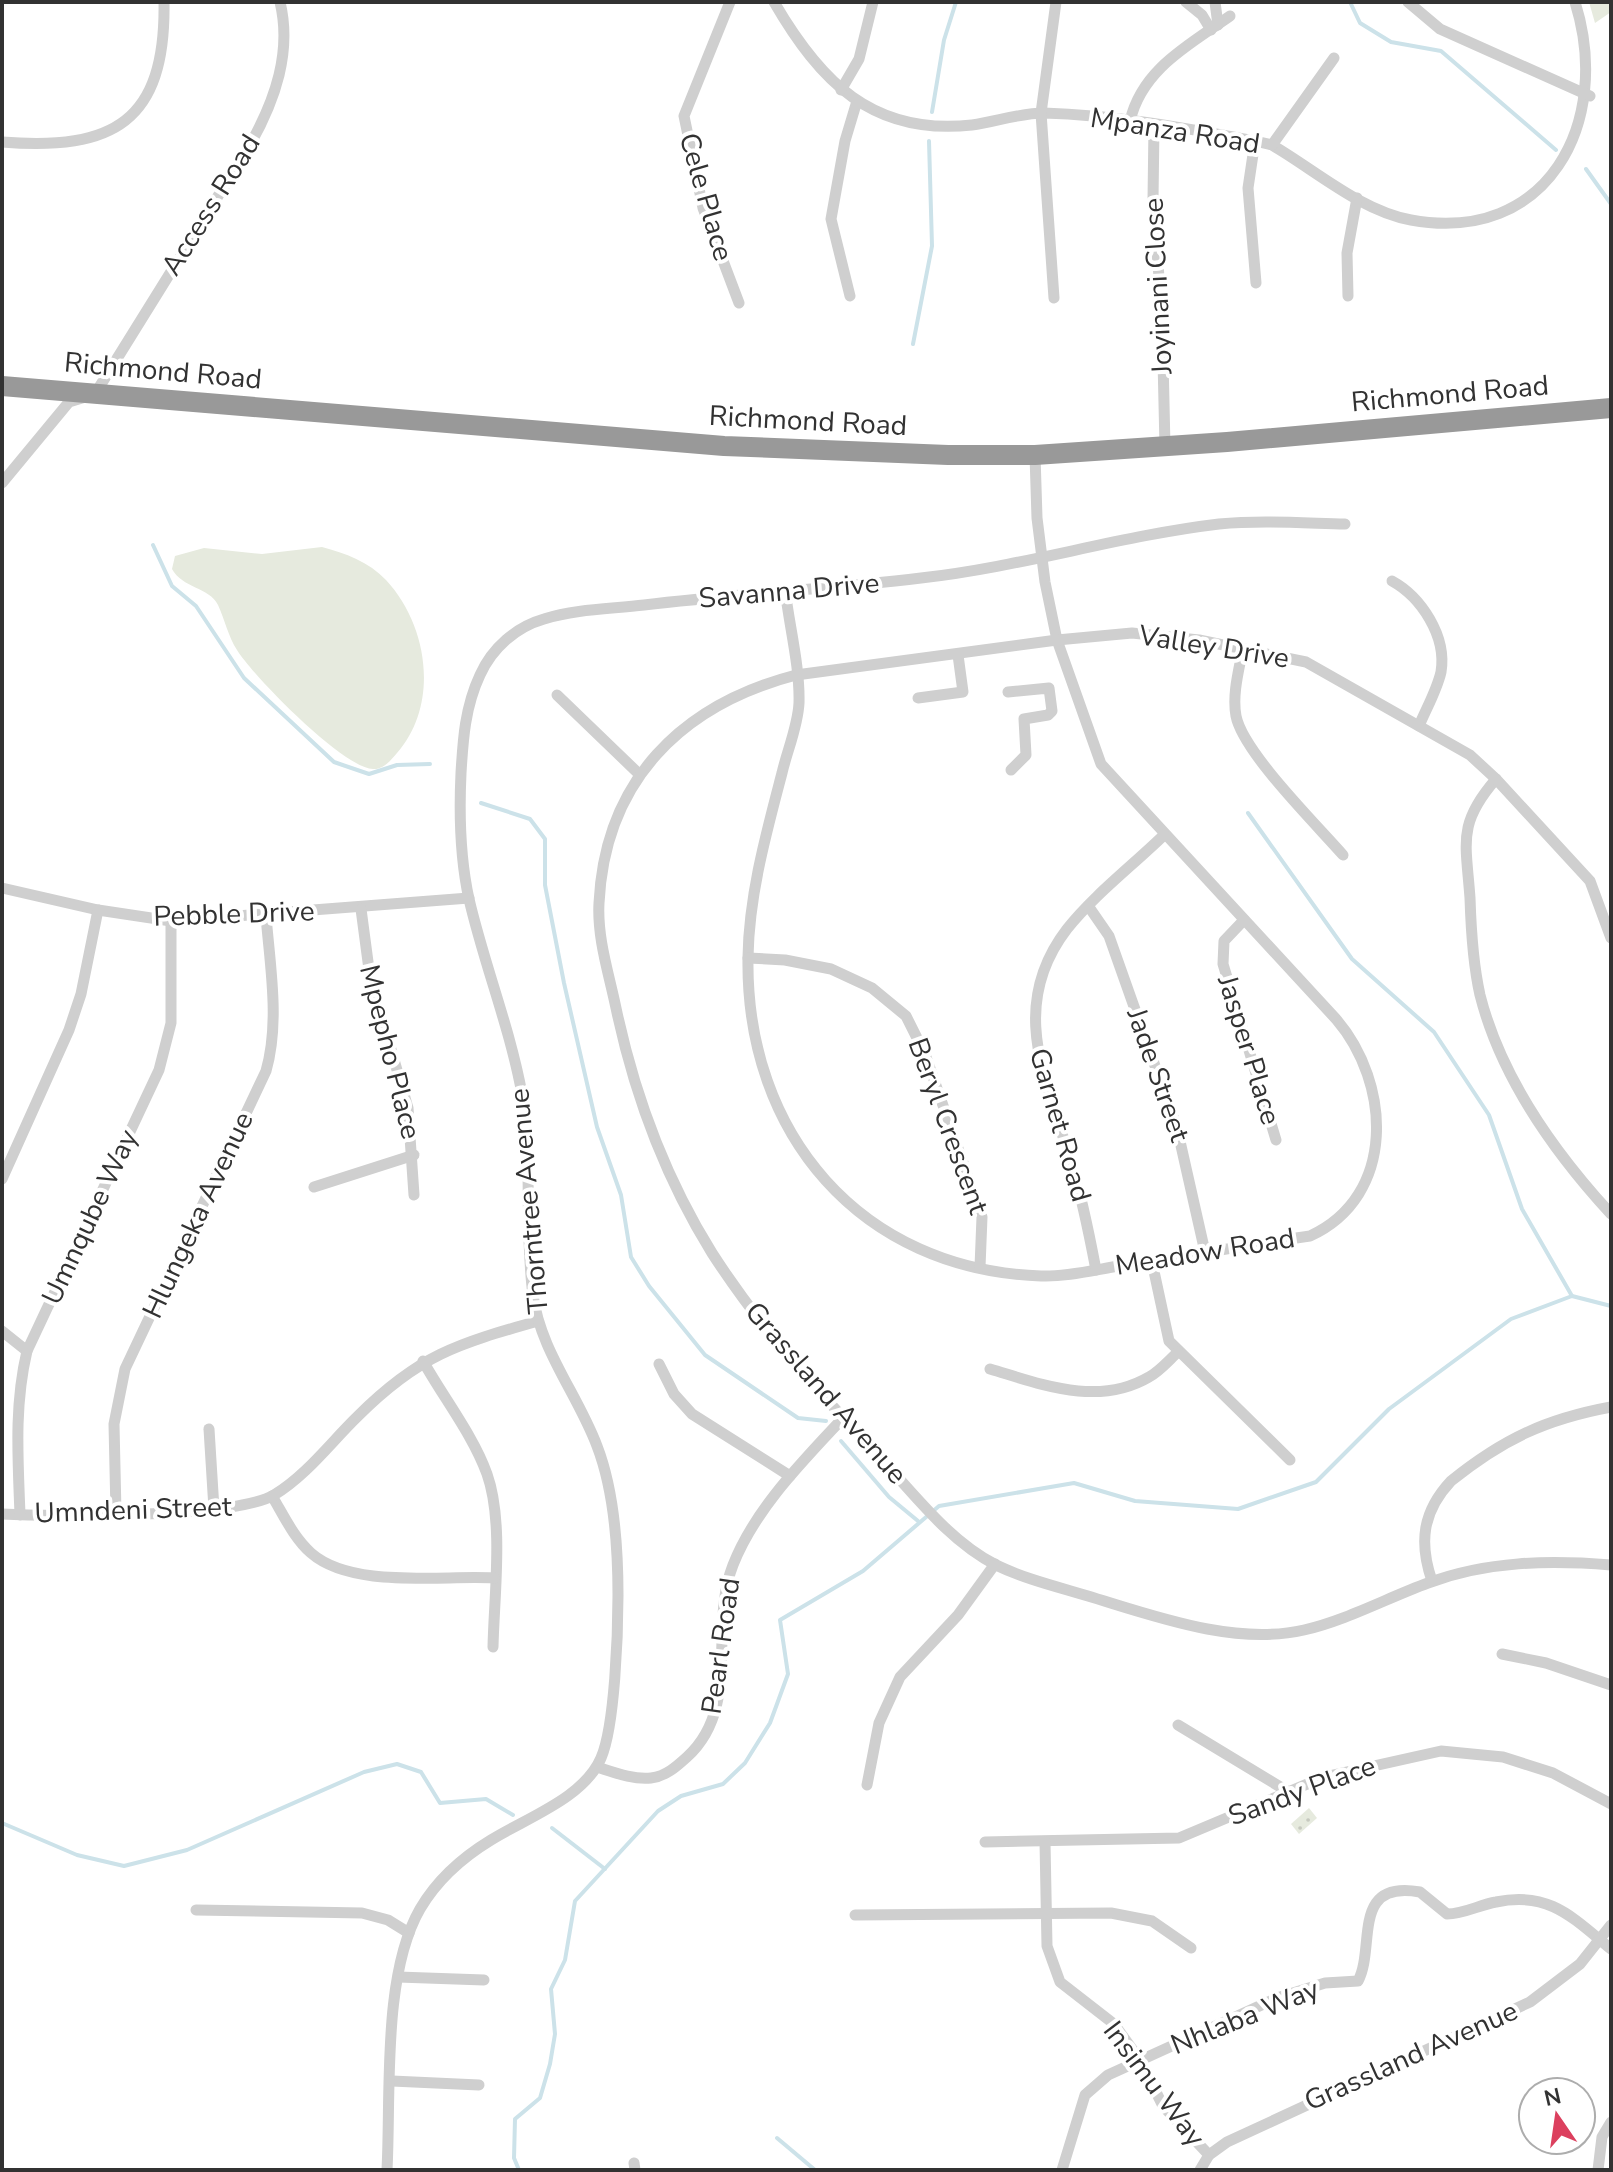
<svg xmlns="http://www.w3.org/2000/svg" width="1613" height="2172" font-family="'Nunito Sans',sans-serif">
<defs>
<pattern id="garden-dots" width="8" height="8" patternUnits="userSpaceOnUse" patternTransform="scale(2)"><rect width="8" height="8" fill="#e6eade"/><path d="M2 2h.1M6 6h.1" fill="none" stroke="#c6c9bf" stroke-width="1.8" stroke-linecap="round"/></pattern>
</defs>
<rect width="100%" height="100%" fill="#fff"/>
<g fill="#e6eade">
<path d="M 1589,2 L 1611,2 L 1611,12 L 1595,23 Z"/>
<path d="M 322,547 C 345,553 369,562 386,580 C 428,625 440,704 397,753 C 391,760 383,770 373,769 C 343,768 253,676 237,650 C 228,636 225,620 218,605 C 209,587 182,588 172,569 L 175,556 L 204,548 L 262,554 Z"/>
</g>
<path fill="url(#garden-dots)" d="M 1309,1808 L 1317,1818 L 1299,1834 L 1291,1824 Z"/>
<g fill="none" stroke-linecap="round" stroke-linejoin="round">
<g stroke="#cce2e9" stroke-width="4">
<path d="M 1350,2 L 1360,23 L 1391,42 L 1441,51 L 1556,150"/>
<path d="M 932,112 L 944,40 L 956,2"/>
<path d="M 1586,169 L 1611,204"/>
<path d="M 913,344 L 932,246 L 929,141"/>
<path d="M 153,545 L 172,586 L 196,606 L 244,678 L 334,762 L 369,774 L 397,765 L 430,764"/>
<path d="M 481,803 L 530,819 L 545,839 L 545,885 L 564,983 L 597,1127 L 621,1195 L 631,1257 L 649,1286 L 705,1355 L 798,1418 L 826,1421"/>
<path d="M 1248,813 L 1352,959 L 1434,1032 L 1489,1115 L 1522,1209 L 1572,1296"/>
<path d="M 841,1441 L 889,1497 L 918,1521"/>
<path d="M 2,1823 L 77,1855 L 124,1866 L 187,1850 L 364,1772 L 397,1764 L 421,1772 L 440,1803 L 486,1799 L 513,1815"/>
<path d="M 552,1828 L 605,1869"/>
<path d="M 777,2138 L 815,2170"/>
<path d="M 519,2170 L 514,2158 L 515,2119 L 540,2098 L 550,2064 L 555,2034 L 551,1989 L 565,1960 L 575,1901 L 658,1811 L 681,1796 L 723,1784 L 745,1763 L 770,1723 L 788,1674 L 780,1620 L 863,1571 L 939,1506 L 1074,1483 L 1135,1501 L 1238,1509 L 1316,1482 L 1389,1409 L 1511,1319 L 1572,1296 L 1611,1306"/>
</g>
<g stroke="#cfcfcf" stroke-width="11">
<path d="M 730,2 L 684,116 L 703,208 L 739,303"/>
<path d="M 774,2 C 820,81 872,136 972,125 C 995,122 1020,113 1044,113 C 1114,115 1186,128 1255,141 L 1272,145 C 1315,170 1361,211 1411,220 C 1547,245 1613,123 1575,2"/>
<path d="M 1186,2 L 1202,15 L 1211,30"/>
<path d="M 1215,2 L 1218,25"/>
<path d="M 1408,2 L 1440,29 L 1590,96"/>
<path d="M 841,90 L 859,59 L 873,2"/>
<path d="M 1130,121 C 1142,69 1189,45 1230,16"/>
<path d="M 1154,125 L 1153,200 L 1162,316 L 1165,447"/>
<path d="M 1255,141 L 1248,188 L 1256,283"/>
<path d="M 2,142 C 113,151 166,122 164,2"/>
<path d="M 1272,145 L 1334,58"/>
<path d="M 850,296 L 831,219 L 845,141 L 857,101"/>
<path d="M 1348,296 L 1347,253 L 1357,198"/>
<path d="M 1054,298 L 1041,113 L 1056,2"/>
<path d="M 2,483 L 69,402 L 95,394 L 251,143 C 275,100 292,52 280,2"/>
<path d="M 1392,581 C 1421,597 1447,636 1441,672 C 1437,690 1426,709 1419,726"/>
<path d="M 785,589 C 789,625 800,666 799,703 C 798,726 787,751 782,773 C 766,834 749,895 748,957 C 745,1134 861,1270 1041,1276 C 1066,1277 1094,1270 1119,1266 C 1183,1257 1246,1245 1310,1236 C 1397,1196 1391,1083 1336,1019 L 1101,764 L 1057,640 L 1045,582 L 1037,518 L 1035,455"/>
<path d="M 1243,648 C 1239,670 1232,694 1236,716 C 1243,752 1316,824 1343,855"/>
<path d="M 1008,692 L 1049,688 L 1052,711 L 1048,715 L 1024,719 L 1026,755 L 1011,770"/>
<path d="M 557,695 L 639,774"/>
<path d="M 918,698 L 963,692 L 958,655"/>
<path d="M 1496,779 C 1457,824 1466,842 1470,898 C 1471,930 1473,964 1480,995 C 1501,1078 1554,1152 1611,1214"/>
<path d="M 2,888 L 98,910 L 171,921 L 469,898"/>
<path d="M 1089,907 L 1109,936 L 1177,1128 L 1205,1252"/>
<path d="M 361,909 L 370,977 L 408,1108 L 414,1195"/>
<path d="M 1244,920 L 1224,941 L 1223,964 L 1276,1140"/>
<path d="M 1611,938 L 1590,881 L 1496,779 L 1470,755 L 1306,662 L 1199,640 L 1132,633 L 1057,640 L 796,675 C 681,705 605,781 599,903 C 597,938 609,974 616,1008 C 634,1093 666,1179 712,1253 C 759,1326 815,1388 874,1451 C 911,1490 947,1540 996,1565 C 1025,1579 1058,1587 1088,1596 C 1154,1616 1235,1646 1304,1630 C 1347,1620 1387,1598 1428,1583 C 1487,1561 1549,1560 1611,1565"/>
<path d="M 748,958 L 785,960 L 831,969 L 872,988 L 906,1016 L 925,1054 L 982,1217 L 980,1267"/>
<path d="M 2,1179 L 69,1030 L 81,994 L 98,910"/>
<path d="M 314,1187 L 414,1155"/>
<path d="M 1152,1262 L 1169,1341 L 1290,1460"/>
<path d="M 1096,1270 C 1089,1233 1082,1197 1071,1162 C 1047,1081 1007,1007 1067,929 C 1094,895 1132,866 1164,835"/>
<path d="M 2,1331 L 27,1351"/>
<path d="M 423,1361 C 443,1397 473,1435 487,1474 C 504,1522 494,1596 493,1647"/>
<path d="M 659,1364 L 674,1394 L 692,1414 L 790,1476"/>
<path d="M 990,1369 C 1041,1384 1098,1407 1149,1377 C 1160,1371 1169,1360 1178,1352"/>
<path d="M 209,1429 L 214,1509"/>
<path d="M 272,1496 C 284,1516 294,1538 311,1553 C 352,1589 442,1575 494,1578"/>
<path d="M 116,1513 L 114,1424 L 125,1369 L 266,1071 C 280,1022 270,966 266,916"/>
<path d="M 2,1514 C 54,1517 235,1518 274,1495 C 307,1475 331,1442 358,1416 C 419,1355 457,1344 538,1321"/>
<path d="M 20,1515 C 18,1459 14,1406 27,1351 L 159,1070 L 171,1023 L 171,921"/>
<path d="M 1432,1581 C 1419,1543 1422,1512 1451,1481 C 1503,1439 1546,1419 1611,1407"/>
<path d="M 1502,1654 L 1546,1663 L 1611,1685"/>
<path d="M 1178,1725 L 1287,1791"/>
<path d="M 597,1767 C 613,1772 633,1780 651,1778 C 666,1776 676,1767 687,1757 C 742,1707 708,1628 733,1565 C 755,1509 802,1462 843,1418"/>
<path d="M 867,1785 L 879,1723 L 900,1677 L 958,1615 L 995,1564"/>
<path d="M 985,1842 L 1179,1838 L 1324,1777 L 1441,1751 L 1503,1757 L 1553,1773 L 1611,1804"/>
<path d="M 1045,1842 L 1047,1946 L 1060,1982 L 1114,2024 L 1140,2060 L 1163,2106 L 1209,2155"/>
<path d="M 196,1910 L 362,1913 L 388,1920 L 409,1933"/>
<path d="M 855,1915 L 1111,1913 L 1152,1921 L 1191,1948"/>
<path d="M 398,1977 L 484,1980"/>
<path d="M 392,2081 L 479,2085"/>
<path d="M 634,2163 L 635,2170"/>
<path d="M 387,2170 C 391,2094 382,1975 420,1909 C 437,1880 463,1857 491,1840 C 526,1818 584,1798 601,1758 C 615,1726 618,1632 618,1595 C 618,1548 614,1490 597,1446 C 578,1395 540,1350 533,1295 C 524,1228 533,1161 522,1094 C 510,1028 484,964 469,899 C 460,858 459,815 461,773 C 463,739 465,707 480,675 C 492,648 516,627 544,619 C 576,609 611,609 644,605 C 736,594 829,589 921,578 C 1021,567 1118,536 1219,524 C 1260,520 1303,523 1345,524"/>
<path d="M 1062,2170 L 1085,2095 L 1108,2075 L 1277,1998 L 1325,1983 L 1358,1981 C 1376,1948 1350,1879 1420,1892 L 1447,1914 C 1464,1914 1479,1905 1496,1902 C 1549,1891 1572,1917 1611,1949"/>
<path d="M 1200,2170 L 1209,2155 L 1227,2142 L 1530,2002 L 1580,1964 L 1611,1925"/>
<path d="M 1598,2170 L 1602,2137 L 1611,2122"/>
</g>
<path stroke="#999" stroke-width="20" d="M 2,386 L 724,446 L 948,455 L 1035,455 L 1227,442 L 1611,408"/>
</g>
<g text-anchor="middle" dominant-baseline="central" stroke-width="8" stroke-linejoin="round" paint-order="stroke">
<g font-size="28" fill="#323232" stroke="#fff">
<text transform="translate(1175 131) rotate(9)">Mpanza Road</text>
<text transform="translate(706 197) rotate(74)">Cele Place</text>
<text transform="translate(211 205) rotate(-58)">Access Road</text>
<text transform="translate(1158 286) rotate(-93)">Joyinani Close</text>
<text transform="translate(163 371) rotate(5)">Richmond Road</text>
<text transform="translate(1450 394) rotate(-5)">Richmond Road</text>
<text transform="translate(808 421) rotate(3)">Richmond Road</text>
<text transform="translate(789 591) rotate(-5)">Savanna Drive</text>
<text transform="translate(1214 647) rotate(9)">Valley Drive</text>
<text transform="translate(234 914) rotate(-2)">Pebble Drive</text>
<text transform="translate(1249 1050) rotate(73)">Jasper Place</text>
<text transform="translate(390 1052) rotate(76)">Mpepho Place</text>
<text transform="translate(1158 1075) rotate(71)">Jade Street</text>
<text transform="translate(1060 1125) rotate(74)">Garnet Road</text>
<text transform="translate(948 1126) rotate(70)">Beryl Crescent</text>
<text transform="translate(529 1201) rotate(-95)">Thorntree Avenue</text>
<text transform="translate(198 1215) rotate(-65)">Hlungeka Avenue</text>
<text transform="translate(90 1217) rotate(-65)">Umnqube Way</text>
<text transform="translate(1205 1252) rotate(-9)">Meadow Road</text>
<text transform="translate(826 1393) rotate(49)">Grassland Avenue</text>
<text transform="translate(133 1510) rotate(-2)">Umndeni Street</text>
<text transform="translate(721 1646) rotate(-82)">Pearl Road</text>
<text transform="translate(1302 1791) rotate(-20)">Sandy Place</text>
<text transform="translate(1245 2017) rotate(-22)">Nhlaba Way</text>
<text transform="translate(1411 2056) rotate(-24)">Grassland Avenue</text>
<text transform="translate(1154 2084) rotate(53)">Insimu Way</text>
</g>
</g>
<rect width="1613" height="2172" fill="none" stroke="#323232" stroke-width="8"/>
<g transform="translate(1557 2116) rotate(347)"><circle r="38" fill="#ffffff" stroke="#adadad" stroke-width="2"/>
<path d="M0-6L14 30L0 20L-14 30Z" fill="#dc405e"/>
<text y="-12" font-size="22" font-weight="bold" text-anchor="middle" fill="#323232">N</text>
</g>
</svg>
